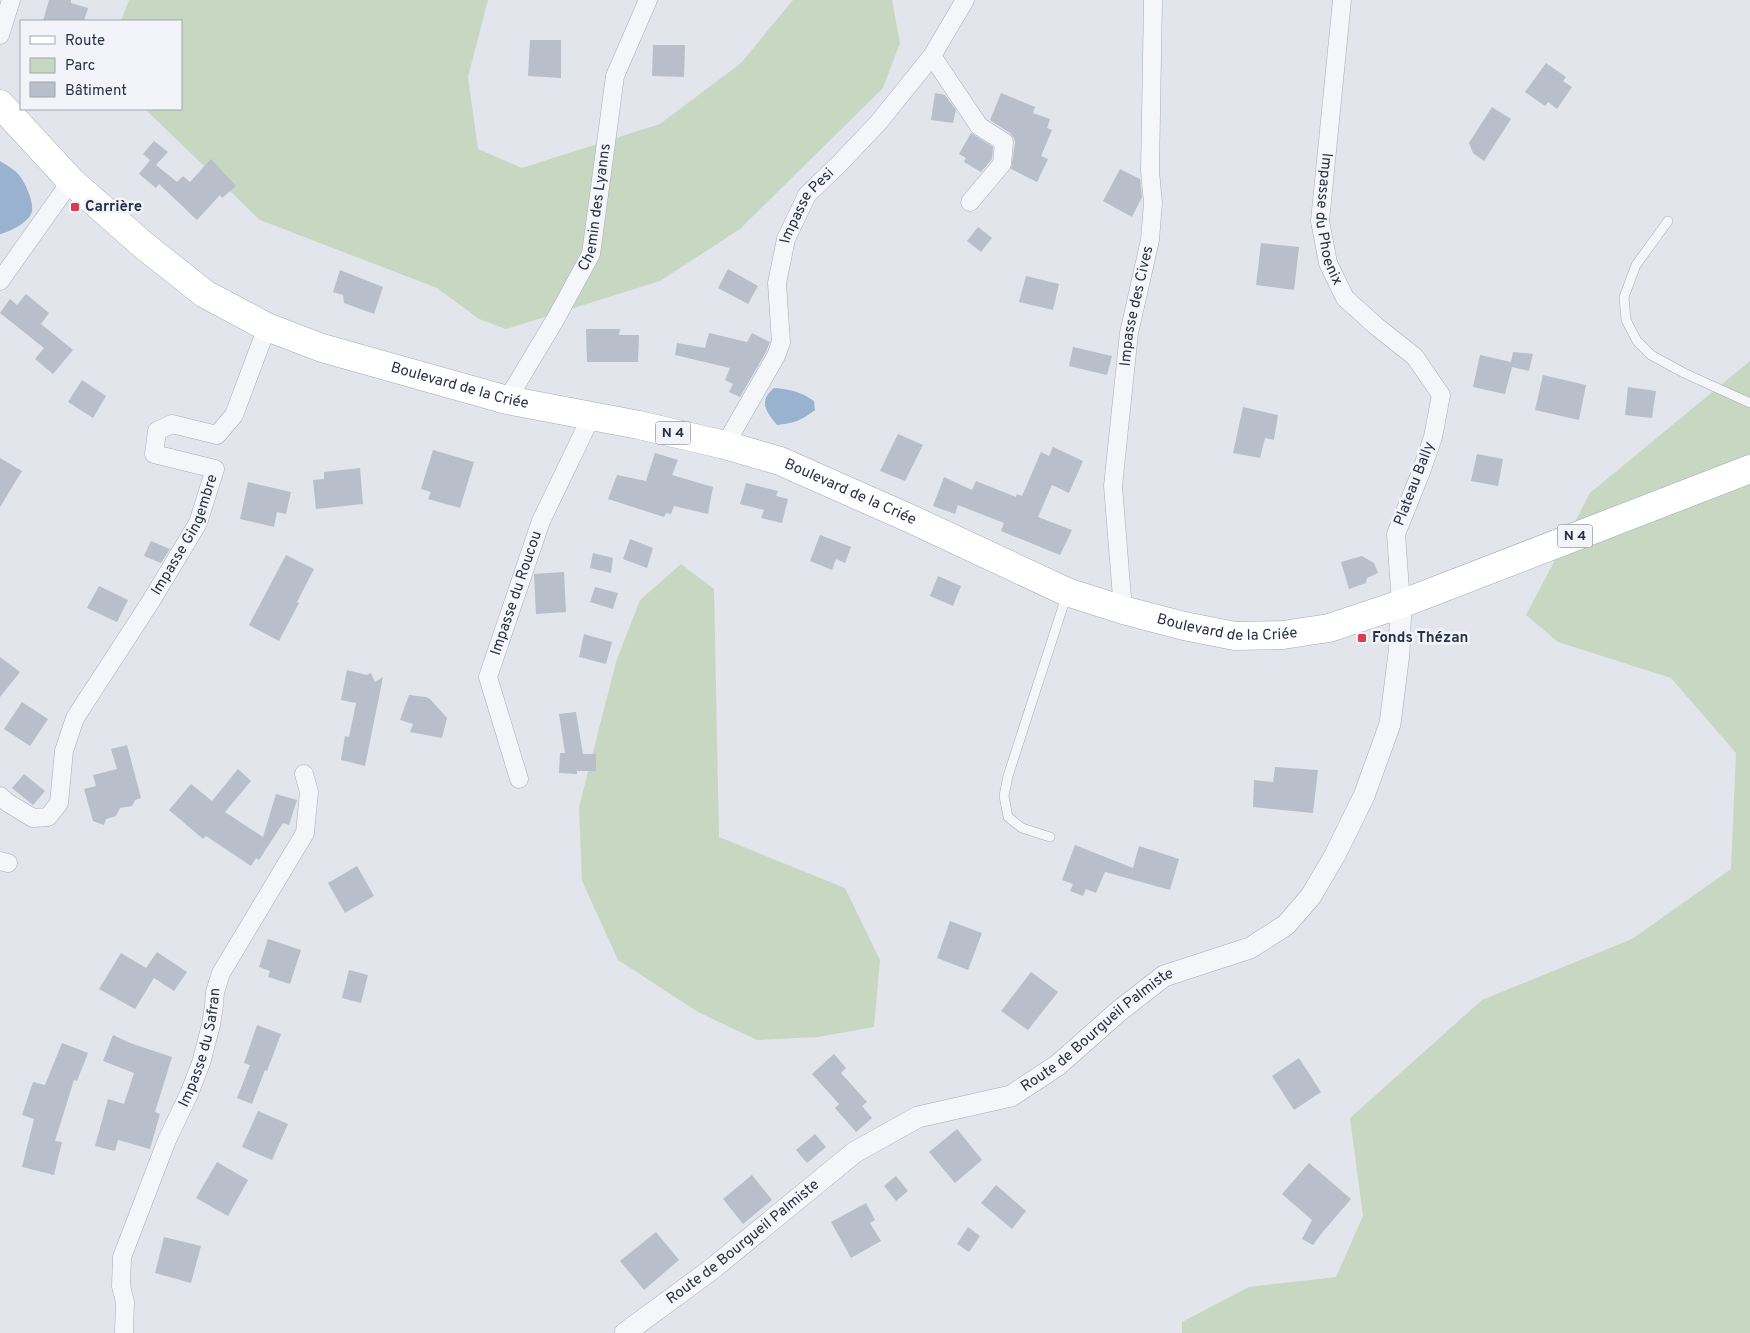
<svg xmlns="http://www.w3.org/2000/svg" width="1750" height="1333" font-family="Overpass,sans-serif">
<rect width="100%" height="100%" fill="#e2e5ec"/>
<g fill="#c7d7c2">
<path d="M 129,0 L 488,0 L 468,77 L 478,149 L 522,168 L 660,124 L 741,63 L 793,0 L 892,0 L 900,43 L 883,88 L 740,229 L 660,281 L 506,329 L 479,319 L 437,288 L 260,220 L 145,109 L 181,109 L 181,21 L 121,21 Z"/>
<path d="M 1750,361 L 1750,1333 L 1182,1333 L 1182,1322 L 1249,1287 L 1336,1277 L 1363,1216 L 1350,1118 L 1482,1000 L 1632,939 L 1731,869 L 1736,753 L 1671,678 L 1558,642 L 1526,615 L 1590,493 Z"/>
<path d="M 681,564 L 714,589 L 719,837 L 845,888 L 880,960 L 874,1027 L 818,1037 L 757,1040 L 698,1012 L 618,960 L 582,881 L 579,807 L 616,662 L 640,600 Z"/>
</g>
<g fill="#99b2cf">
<path d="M 0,161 C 6,165 14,169 19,175 C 25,182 34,202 32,211 C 30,222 11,231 1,234 L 0,234 Z"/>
<path d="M 774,388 C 790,389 801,392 814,401 L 815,410 C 800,421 795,423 777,425 C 766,412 758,401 774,388 Z"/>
</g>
<g fill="#b8beca">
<path d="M 49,0 L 71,0 L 71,3 L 88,8 L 84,21 L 43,21 Z"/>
<path d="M 530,40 L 561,40 L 561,78 L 528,76 Z"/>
<path d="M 653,45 L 685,45 L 684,77 L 652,76 Z"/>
<path d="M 1546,63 L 1566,77 L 1563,81 L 1572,87 L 1557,109 L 1548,102 L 1545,106 L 1525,92 Z"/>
<path d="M 935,93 L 945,95 L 956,110 L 953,123 L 931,120 Z"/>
<path d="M 1001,93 L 1035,107 L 1033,113 L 1050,119 L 1047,128 L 1052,130 L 1041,156 L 1048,159 L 1037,182 L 1011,169 L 1015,143 L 1014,138 L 1010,133 L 990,120 Z"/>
<path d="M 1492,107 L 1511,119 L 1484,161 L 1473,153 L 1469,143 Z"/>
<path d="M 971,133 L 993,147 L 992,159 L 981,172 L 964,162 L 966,158 L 959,154 Z"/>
<path d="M 154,141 L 168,152 L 156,165 L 177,182 L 183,176 L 190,182 L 211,159 L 236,186 L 222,198 L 220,195 L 197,220 L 159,184 L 156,188 L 139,174 L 150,160 L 143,154 Z"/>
<path d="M 1120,169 L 1140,179 L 1142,197 L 1132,217 L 1103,201 Z"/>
<path d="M 978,227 L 992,238 L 981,252 L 967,241 Z"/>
<path d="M 1261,243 L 1299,247 L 1294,290 L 1256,285 Z"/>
<path d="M 728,269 L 758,286 L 748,304 L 718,288 Z"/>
<path d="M 340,270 L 383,287 L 374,314 L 344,303 L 343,295 L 333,292 Z"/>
<path d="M 1026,276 L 1059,284 L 1053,310 L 1019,302 Z"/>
<path d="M 26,294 L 49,313 L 41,324 L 73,350 L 53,374 L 35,359 L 44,348 L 0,313 L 10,299 L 17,305 Z"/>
<path d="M 586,329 L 620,329 L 619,335 L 639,335 L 638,362 L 587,362 Z"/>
<path d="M 709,333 L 747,342 L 752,333 L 770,342 L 766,352 L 740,397 L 729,392 L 733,384 L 725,380 L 730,368 L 675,355 L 677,343 L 705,348 Z"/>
<path d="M 1073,347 L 1112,356 L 1107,375 L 1069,366 Z"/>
<path d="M 1513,352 L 1533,354 L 1529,371 L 1512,367 L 1505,394 L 1473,387 L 1480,355 L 1511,362 Z"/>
<path d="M 1543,375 L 1586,385 L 1579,420 L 1535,410 Z"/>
<path d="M 82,380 L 106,396 L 93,418 L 68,402 Z"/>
<path d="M 1628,387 L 1656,391 L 1652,418 L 1625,415 Z"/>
<path d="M 1243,407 L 1278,415 L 1274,440 L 1265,438 L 1260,458 L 1233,453 Z"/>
<path d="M 898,434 L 923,445 L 905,481 L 880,471 Z"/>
<path d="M 1053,447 L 1083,461 L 1069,493 L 1052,485 L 1038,517 L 1072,530 L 1060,555 L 1001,531 L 1004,523 L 958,505 L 955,514 L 933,506 L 944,477 L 972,490 L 976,481 L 1016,497 L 1017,494 L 1022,496 L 1041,452 L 1049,456 Z"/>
<path d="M 433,450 L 474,462 L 460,508 L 428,499 L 431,492 L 421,489 Z"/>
<path d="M 655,453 L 678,460 L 672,475 L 713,487 L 708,514 L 674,506 L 671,514 L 666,513 L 664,517 L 608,499 L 617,475 L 646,481 Z"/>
<path d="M 1477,454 L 1503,459 L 1498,486 L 1471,481 Z"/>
<path d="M 0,458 L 22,471 L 0,507 Z"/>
<path d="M 360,468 L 363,504 L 316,509 L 313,480 L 324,479 L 324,472 Z"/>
<path d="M 248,482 L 291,492 L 286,514 L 277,512 L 274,527 L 240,519 Z"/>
<path d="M 746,483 L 778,491 L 776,496 L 788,499 L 782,523 L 761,518 L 764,510 L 740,504 Z"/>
<path d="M 820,535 L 851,547 L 845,563 L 836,559 L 832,570 L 810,561 Z"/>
<path d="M 630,539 L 653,548 L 647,568 L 623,559 Z"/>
<path d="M 151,541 L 170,549 L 161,563 L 144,556 Z"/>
<path d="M 593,553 L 613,558 L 611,573 L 590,568 Z"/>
<path d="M 286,555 L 314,569 L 297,602 L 299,603 L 279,641 L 249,625 Z"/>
<path d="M 1362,556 L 1374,563 L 1378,573 L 1367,578 L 1366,583 L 1349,589 L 1341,562 Z"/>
<path d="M 564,572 L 566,612 L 536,614 L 534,574 Z"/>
<path d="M 938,576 L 961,586 L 953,606 L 930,596 Z"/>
<path d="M 99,586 L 128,600 L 117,622 L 87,608 Z"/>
<path d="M 595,587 L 618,593 L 613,609 L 590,602 Z"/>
<path d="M 584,634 L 612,642 L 606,664 L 579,657 Z"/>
<path d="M 0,657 L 20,672 L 0,697 Z"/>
<path d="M 347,670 L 367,675 L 371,673 L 375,682 L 383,677 L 365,766 L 341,760 L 345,736 L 349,737 L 356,703 L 341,700 Z"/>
<path d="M 409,695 L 426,697 L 430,699 L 447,718 L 442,738 L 410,732 L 413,724 L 400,720 Z"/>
<path d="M 22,702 L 48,719 L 30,746 L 4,729 Z"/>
<path d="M 576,712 L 583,754 L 596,754 L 596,771 L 577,771 L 577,774 L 559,773 L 560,753 L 565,753 L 559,714 Z"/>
<path d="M 127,745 L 141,798 L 135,800 L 132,806 L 120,808 L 116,816 L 106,819 L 104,825 L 93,821 L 84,789 L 96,786 L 93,775 L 117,769 L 111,749 Z"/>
<path d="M 1275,767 L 1318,770 L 1313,813 L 1253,807 L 1254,780 L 1273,782 Z"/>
<path d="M 238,769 L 251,781 L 225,812 L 263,837 L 276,794 L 297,800 L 289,825 L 283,823 L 259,860 L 256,858 L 251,866 L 206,836 L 203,839 L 169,810 L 191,784 L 212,801 Z"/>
<path d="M 24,774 L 45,791 L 33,805 L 12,788 Z"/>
<path d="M 1075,845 L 1133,868 L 1139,846 L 1179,859 L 1170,890 L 1105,872 L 1096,893 L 1086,889 L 1083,896 L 1070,891 L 1073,884 L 1062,880 Z"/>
<path d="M 357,866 L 374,896 L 345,913 L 328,883 Z"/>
<path d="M 950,921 L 982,933 L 968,970 L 937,958 Z"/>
<path d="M 268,939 L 301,950 L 290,984 L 268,977 L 270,971 L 259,967 Z"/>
<path d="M 157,952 L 187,972 L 174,991 L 154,978 L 135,1009 L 99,989 L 121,953 L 146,968 Z"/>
<path d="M 349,970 L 368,975 L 361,1003 L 342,998 Z"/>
<path d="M 1031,972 L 1058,992 L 1028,1030 L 1001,1011 Z"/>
<path d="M 257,1025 L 281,1034 L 267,1071 L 265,1070 L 252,1104 L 237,1098 L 250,1065 L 244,1063 Z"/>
<path d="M 113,1035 L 130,1043 L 172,1057 L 155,1112 L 160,1114 L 150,1149 L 118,1140 L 115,1151 L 95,1146 L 108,1099 L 124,1104 L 134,1073 L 103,1061 Z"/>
<path d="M 62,1043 L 88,1053 L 77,1081 L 74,1080 L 55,1141 L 62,1142 L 54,1175 L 22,1167 L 34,1119 L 22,1115 L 33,1082 L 45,1085 Z"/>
<path d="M 834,1054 L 846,1068 L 841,1073 L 867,1102 L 862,1106 L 872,1118 L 856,1132 L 835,1108 L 839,1104 L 812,1074 Z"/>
<path d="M 1299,1058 L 1321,1092 L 1294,1110 L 1272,1076 Z"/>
<path d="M 258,1111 L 288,1124 L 272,1160 L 242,1147 Z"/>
<path d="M 957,1129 L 982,1160 L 955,1183 L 929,1152 Z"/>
<path d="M 815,1134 L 826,1147 L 807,1163 L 796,1150 Z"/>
<path d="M 217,1162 L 248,1180 L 228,1216 L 196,1198 Z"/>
<path d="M 1309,1163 L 1351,1199 L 1321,1234 L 1313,1245 L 1302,1239 L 1312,1220 L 1282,1194 Z"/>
<path d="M 752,1175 L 772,1200 L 743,1224 L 723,1199 Z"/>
<path d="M 896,1176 L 908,1191 L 896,1201 L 884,1186 Z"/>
<path d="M 996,1185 L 1026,1211 L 1012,1229 L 981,1203 Z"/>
<path d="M 866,1203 L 875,1220 L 870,1223 L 881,1241 L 851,1258 L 831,1222 Z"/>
<path d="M 968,1227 L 980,1236 L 969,1252 L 957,1244 Z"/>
<path d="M 656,1232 L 679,1260 L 644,1290 L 620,1261 Z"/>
<path d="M 164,1237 L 201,1246 L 191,1283 L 155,1273 Z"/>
</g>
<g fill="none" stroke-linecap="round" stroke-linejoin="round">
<defs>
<g id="service">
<path d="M 1668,221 L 1636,265 L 1624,297 L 1626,320 L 1637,341 L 1651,355 L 1684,373 L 1750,403"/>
<path d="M 1050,837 L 1022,828 L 1008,817 L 1004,796 L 1008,776 L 1067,594"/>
</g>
<g id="minor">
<path id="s1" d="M 1342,0 L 1320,221 L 1328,263 L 1345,298 L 1376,326 L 1415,357 L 1441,395 L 1433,437 L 1421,472 L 1396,534 L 1401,604"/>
<path d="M 0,35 L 11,0"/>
<path d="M 932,56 L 979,126 L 1004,142 L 1002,164 L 970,202"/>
<path d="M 0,281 L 71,181"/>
<path id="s2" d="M 507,400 L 555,320 L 591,254 L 615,76 L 648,0"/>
<path id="s3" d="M 725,445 L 776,356 L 781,342 L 777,283 L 786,239 L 807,195 L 840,163 L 878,123 L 932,56 L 965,0"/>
<path id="s4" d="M 1123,610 L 1113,486 L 1129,333 L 1150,240 L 1153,203 L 1150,171 L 1153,0"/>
<path id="s5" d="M 519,779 L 488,677 L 541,521 L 592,415"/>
<path id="s6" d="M 0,796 L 8,803 L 33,818 L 48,817 L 59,803 L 64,751 L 75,718 L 151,601 L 198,523 L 215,469 L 154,454 L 157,431 L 172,424 L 217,435 L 234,415 L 267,327"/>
<path d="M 0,861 L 8,863"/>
<path id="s7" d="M 124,1333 L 125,1302 L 121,1286 L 122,1257 L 167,1140 L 189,1094 L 201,1063 L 211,1025 L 214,1005 L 215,992 L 221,973 L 305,833 L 309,792 L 304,774"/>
</g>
<g id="tertiary">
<path id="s8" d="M 625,1333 L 712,1269 L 855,1152 L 918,1117 L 1011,1096 L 1058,1065 L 1119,1011 L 1164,976 L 1250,948 L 1286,925 L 1311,896 L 1335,855 L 1364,796 L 1390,724 L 1399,653 L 1401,604"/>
</g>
<g id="primary">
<path id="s9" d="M 0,104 L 71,181 L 142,244 L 205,294 L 267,327 L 322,348 L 507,400 L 639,425 L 725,445 L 780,461 L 911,519 L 1067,592 L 1123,610 L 1184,626 L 1235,636 L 1283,635 L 1329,628 L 1401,604 L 1750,469"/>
</g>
</defs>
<use href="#service" stroke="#a6acb7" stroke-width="10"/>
<use href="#minor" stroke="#a6acb7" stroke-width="19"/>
<use href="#tertiary" stroke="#a6acb7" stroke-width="22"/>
<use href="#primary" stroke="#a0a9b9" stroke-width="29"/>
<use href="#service" stroke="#f5f6f9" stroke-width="9"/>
<use href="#minor" stroke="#f5f6f9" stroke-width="18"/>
<use href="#tertiary" stroke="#f5f6f9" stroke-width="21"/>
<use href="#primary" stroke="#fff" stroke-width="28"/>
</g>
<g fill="#dd3a4f" stroke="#f2f4f9" stroke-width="2">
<rect x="70" y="202" width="10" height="10" rx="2.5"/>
<rect x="1357" y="633" width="10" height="10" rx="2.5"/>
</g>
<g text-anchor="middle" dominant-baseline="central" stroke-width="5" stroke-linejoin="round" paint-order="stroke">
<g fill="#f2f4f9" stroke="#656c7c" stroke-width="1">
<rect x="655.5" y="421.5" width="35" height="23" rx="4"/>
<rect x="1557.5" y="524.5" width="35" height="23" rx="4"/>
</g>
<g font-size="14" font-weight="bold" fill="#283246">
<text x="673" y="433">N 4</text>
<text x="1575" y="536">N 4</text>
</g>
<g font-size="15" fill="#283246" stroke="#f2f4f9">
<text stroke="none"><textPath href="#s2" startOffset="215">Chemin des Lyanns</textPath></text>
<text stroke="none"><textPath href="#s3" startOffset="261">Impasse Pesi</textPath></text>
<text stroke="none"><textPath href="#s1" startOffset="221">Impasse du Phoenix</textPath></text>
<text stroke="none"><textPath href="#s4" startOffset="306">Impasse des Cives</textPath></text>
<text stroke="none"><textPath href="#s9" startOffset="552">Boulevard de la Criée</textPath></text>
<text transform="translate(1415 484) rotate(-69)">Plateau Bally</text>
<text stroke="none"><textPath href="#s9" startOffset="958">Boulevard de la Criée</textPath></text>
<text stroke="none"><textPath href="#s6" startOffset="374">Impasse Gingembre</textPath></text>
<text stroke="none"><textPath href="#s5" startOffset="195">Impasse du Roucou</textPath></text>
<text stroke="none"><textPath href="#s9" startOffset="1362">Boulevard de la Criée</textPath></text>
<text stroke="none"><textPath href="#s8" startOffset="569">Route de Bourgueil Palmiste</textPath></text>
<text stroke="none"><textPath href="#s7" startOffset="301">Impasse du Safran</textPath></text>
<text stroke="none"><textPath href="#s8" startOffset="149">Route de Bourgueil Palmiste</textPath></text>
</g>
<g font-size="15" font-weight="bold" fill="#283246" stroke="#f2f4f9" text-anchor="start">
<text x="85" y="207">Carrière</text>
<text x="1372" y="638">Fonds Thézan</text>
</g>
</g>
<rect x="20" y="20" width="162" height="90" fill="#f2f4f9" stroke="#a1a6b1"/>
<rect x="30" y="36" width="25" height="8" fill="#ffffff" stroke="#a1a6b1"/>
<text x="65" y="45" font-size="15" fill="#283246">Route</text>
<rect x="30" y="58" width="25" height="15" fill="#c7d7c2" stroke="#a1a6b1"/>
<text x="65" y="70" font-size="15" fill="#283246">Parc</text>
<rect x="30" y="82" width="25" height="15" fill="#b8beca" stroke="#a1a6b1"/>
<text x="65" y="95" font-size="15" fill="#283246">Bâtiment</text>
</svg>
